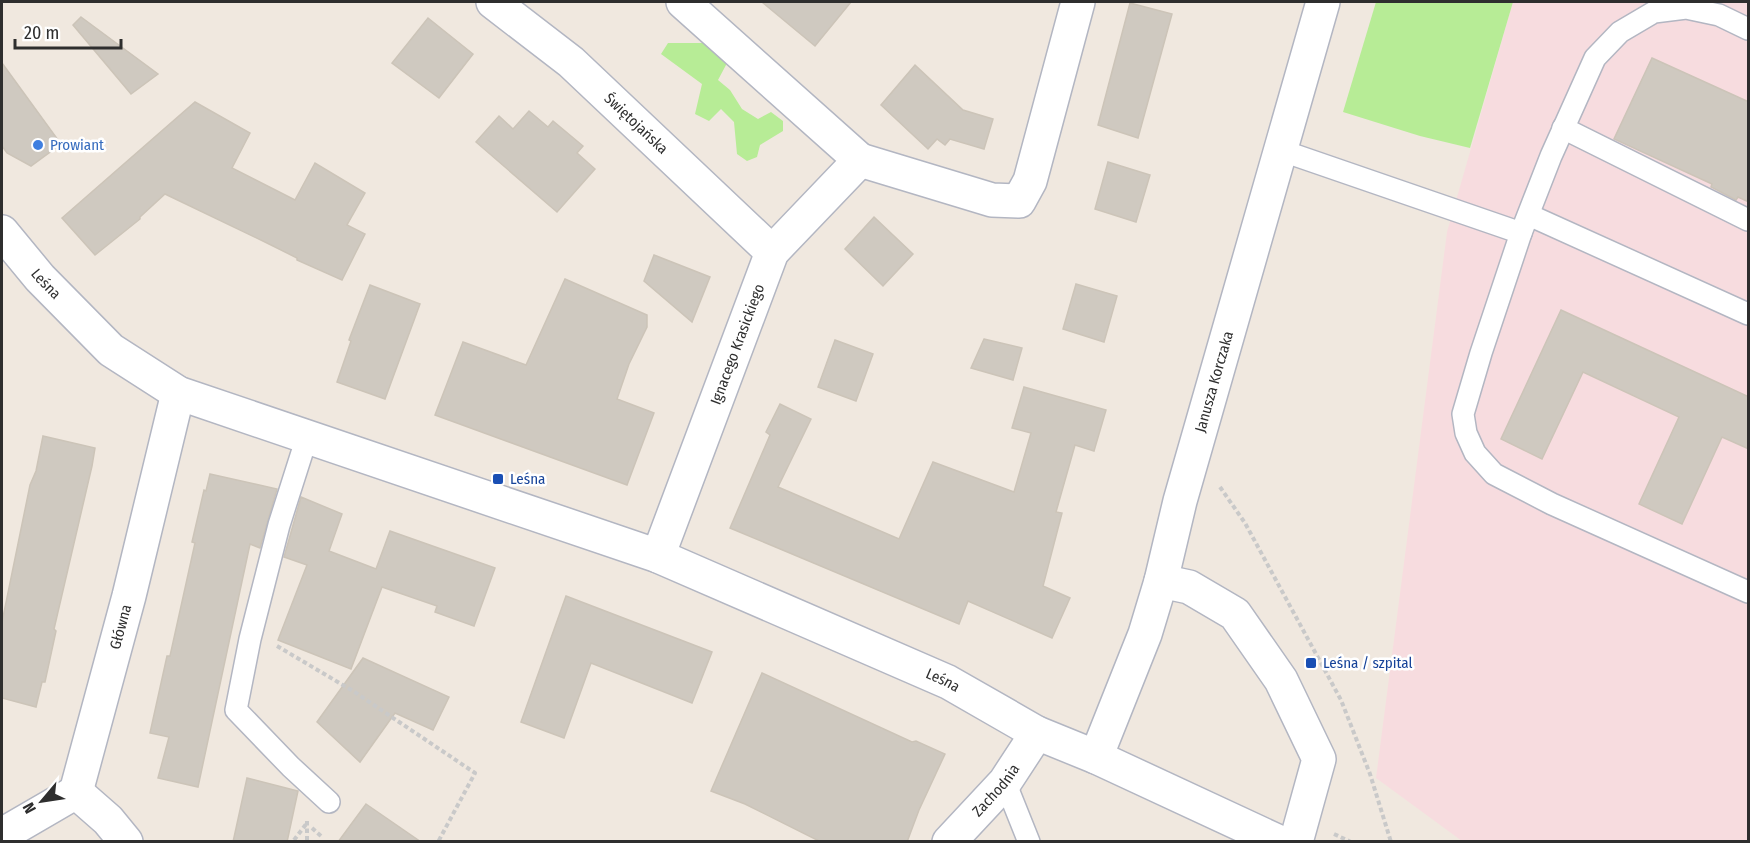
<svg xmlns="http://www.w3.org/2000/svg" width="1750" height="843" font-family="'Fira Sans Condensed',sans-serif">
<rect width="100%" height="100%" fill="#f0e8df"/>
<path fill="#f7dcdf" d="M 1513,2 L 1748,2 L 1748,841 L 1462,841 L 1376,778 L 1447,232 Z"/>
<g fill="#b7ec96">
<path d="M 1376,2 L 1513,2 L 1470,148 L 1420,136 L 1343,112 Z"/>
<path d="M 668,43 L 712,43 L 727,56 L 726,65 L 718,80 L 730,90 L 742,109 L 758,119 L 771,112 L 783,121 L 783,131 L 760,145 L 757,157 L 747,161 L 737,154 L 734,122 L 721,109 L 709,121 L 695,114 L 702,84 L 661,54 Z"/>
</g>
<g fill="#cfc9c0" stroke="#ccc4b8" stroke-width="1.5">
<path d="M 762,2 L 851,2 L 815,46 Z"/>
<path d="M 1130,3 L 1172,14 L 1138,138 L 1098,125 Z"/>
<path d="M 81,17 L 158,74 L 131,94 L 73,25 Z"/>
<path d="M 428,18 L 473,54 L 439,98 L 392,63 Z"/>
<path d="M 1652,58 L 1749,102 L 1749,202 L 1738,197 L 1736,200 L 1711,187 L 1712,184 L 1614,139 Z"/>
<path d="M 2,63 L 61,144 L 31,166 L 7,153 L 2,146 Z"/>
<path d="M 915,65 L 963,110 L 993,119 L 984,149 L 950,139 L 945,145 L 937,139 L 928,149 L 881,105 Z"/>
<path d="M 195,102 L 250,133 L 232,168 L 295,200 L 315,163 L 365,193 L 347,225 L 365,234 L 342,280 L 297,260 L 297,258 L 269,244 L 165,194 L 140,217 L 140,219 L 95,255 L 62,218 Z"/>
<path d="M 529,111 L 548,127 L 553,121 L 583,146 L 577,153 L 595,169 L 557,212 L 476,142 L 499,116 L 513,129 Z"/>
<path d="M 1108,162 L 1150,175 L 1136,222 L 1095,209 Z"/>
<path d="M 874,217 L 913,254 L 883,286 L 845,249 Z"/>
<path d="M 654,255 L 710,277 L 692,322 L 644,281 Z"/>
<path d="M 565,279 L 647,315 L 647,327 L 629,364 L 617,399 L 654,413 L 627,485 L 435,415 L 463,342 L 526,365 Z"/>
<path d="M 1076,284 L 1117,296 L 1104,342 L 1063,329 Z"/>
<path d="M 370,285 L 420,304 L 385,399 L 337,382 L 351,341 L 349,340 Z"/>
<path d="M 1561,310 L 1749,397 L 1749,449 L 1722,437 L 1682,524 L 1639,504 L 1679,417 L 1583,372 L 1542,459 L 1501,439 Z"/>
<path d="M 984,339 L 1022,348 L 1013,380 L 971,368 Z"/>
<path d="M 835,340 L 873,354 L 856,401 L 818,387 Z"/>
<path d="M 1024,387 L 1106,410 L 1094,451 L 1075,445 L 1056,512 L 1062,513 L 1043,586 L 1070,598 L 1052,638 L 968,601 L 959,624 L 730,528 L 770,435 L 766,432 L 780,404 L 811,419 L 778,487 L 899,539 L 933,462 L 1014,492 L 1031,433 L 1012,428 Z"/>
<path d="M 43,436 L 95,448 L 92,466 L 54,629 L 56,631 L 45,682 L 42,682 L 36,707 L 2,698 L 2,622 L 30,485 L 36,471 Z"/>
<path d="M 210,474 L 277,489 L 260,548 L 250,544 L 198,787 L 158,778 L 169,737 L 150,733 L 167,656 L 170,656 L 195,543 L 192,542 L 204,490 L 206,491 Z"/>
<path d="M 301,497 L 342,514 L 329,551 L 376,569 L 390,531 L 495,568 L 474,626 L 435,612 L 437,606 L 382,587 L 351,669 L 278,640 L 307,565 L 284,557 Z"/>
<path d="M 566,596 L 712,652 L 692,703 L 591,663 L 564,738 L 521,722 Z"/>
<path d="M 363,658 L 449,697 L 433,730 L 395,713 L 360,762 L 317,722 Z"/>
<path d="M 762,673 L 912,742 L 916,741 L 945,754 L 919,810 L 907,842 L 821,842 L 745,804 L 711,791 Z"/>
<path d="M 247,778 L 298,791 L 287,842 L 233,842 Z"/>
<path d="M 366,804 L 421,842 L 338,842 Z"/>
</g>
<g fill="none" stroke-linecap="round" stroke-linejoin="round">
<defs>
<g id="service">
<path d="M 1748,29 L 1719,15 L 1686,8 L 1654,12 L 1620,32 L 1595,58 L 1551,156 L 1521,233 L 1481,353 L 1463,414 L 1466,433 L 1475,453 L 1494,474 L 1552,504 L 1748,592"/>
<path d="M 1563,128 L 1748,220"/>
<path d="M 1280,150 L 1521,233"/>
<path d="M 1529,215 L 1748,314"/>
<path d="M 307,437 L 279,525 L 250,639 L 236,710 L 291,767 L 329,802"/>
<path d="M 1005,782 L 1029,842"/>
</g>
<g id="minor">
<path id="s1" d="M 493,2 L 571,62 L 772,252"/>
<path d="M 860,160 L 992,200 L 1019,201 L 1030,181 L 1078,2"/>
<path id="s2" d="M 2,232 L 40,278 L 111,350 L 178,393 L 658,556 L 948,682 L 1037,733 L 1096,757 L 1279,842"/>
<path id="s3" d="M 658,556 L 772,252 L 860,160 L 683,2"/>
<path d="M 1161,581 L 1189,587 L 1235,614 L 1281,680 L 1319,759 L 1296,842"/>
<path id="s4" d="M 1096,757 L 1145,634 L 1161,581 L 1180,501 L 1323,2"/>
<path id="s5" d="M 76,792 L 129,596 L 178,393"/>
<path d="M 76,792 L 108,820 L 126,842"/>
<path d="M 2,835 L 76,792"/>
<path id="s6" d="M 949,842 L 1005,782 L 1037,733"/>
</g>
</defs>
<use href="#service" stroke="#b3b6c2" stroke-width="24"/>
<use href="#minor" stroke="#b3b6c2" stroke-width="36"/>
<g stroke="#c9c9c9" stroke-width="4" stroke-dasharray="4.5 3" stroke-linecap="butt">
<path d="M 1220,487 L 1245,523 L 1341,700 L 1370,774 L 1391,842"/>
<path d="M 277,646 L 353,691 L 475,773 L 438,842"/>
<path d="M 307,821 L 307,842"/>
<path d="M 312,828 L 321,836"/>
<path d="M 1334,834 L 1351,842"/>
<path d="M 294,840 L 307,823"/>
</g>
<use href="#service" stroke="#fff" stroke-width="21"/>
<use href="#minor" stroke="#fff" stroke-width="33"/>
</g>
<circle fill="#3f7fe0" stroke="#fff" stroke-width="2" cx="38" cy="145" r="6"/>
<g fill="#1a4fb4" stroke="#fff" stroke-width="2">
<rect x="492" y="473" width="12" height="12" rx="3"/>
<rect x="1305" y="657" width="12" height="12" rx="3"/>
</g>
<g text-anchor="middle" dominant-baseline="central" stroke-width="5" stroke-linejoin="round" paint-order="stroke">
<g font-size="15" fill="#2e2e2e" stroke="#fff">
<text stroke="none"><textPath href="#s1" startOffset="188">Świętojańska</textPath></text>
<text stroke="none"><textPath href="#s2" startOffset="68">Leśna</textPath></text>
<text stroke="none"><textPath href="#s3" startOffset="226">Ignacego Krasickiego</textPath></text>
<text stroke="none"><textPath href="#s4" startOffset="394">Janusza Korczaka</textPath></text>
<text stroke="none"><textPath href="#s5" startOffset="171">Główna</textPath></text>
<text stroke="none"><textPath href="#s2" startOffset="1058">Leśna</textPath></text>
<text stroke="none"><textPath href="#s6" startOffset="70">Zachodnia</textPath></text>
</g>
<g font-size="15" fill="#366cbe" stroke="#fff" text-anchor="start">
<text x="50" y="145">Prowiant</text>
</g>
<g font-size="15" fill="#164399" stroke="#fff" text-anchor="start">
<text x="510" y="479">Leśna</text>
<text x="1323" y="663">Leśna / szpital</text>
</g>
</g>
<rect width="1750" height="843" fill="none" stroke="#2e2e2e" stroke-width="6"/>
<g transform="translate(42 801) rotate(241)" stroke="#ffffff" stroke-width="4.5" paint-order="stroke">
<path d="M0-4.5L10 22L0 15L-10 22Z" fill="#2e2e2e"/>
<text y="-9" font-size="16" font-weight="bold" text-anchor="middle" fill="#2e2e2e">N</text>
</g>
<path d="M15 39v9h106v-9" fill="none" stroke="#2e2e2e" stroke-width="3"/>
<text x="24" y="39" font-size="18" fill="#2e2e2e" stroke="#ffffff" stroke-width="4.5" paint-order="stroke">20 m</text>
</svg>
